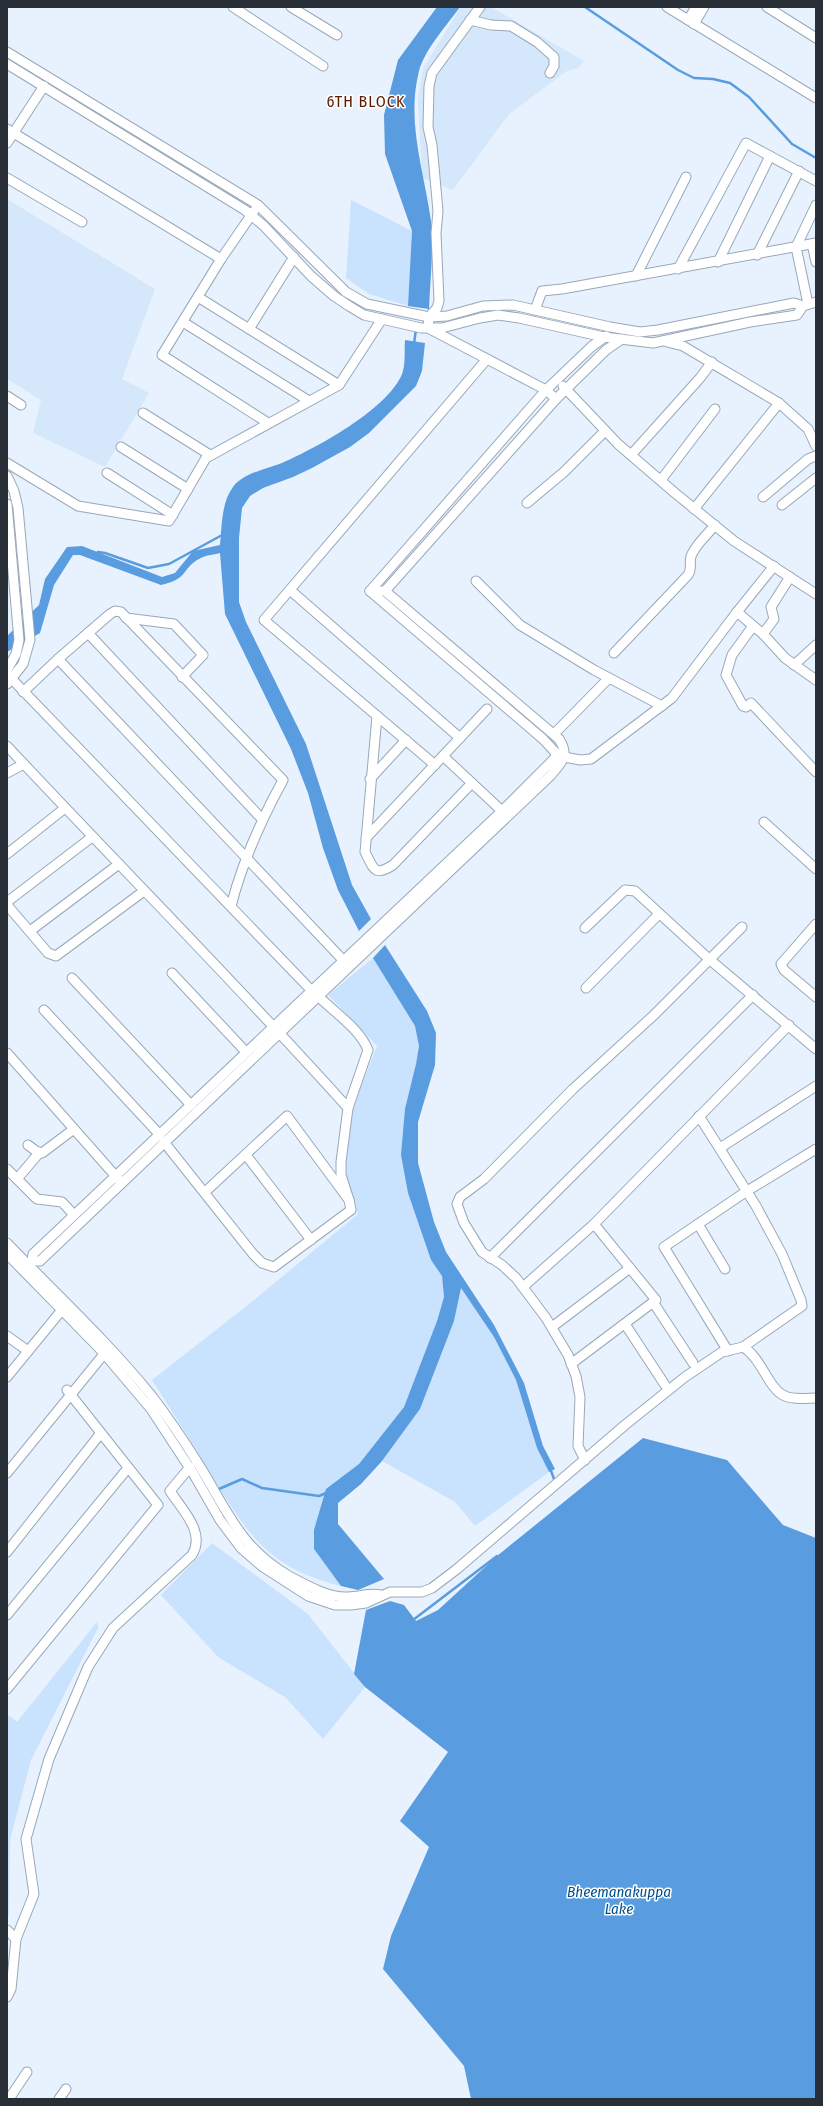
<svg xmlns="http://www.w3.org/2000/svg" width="823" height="2106" font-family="'Fira Sans Condensed',sans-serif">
<rect width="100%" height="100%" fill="#e8f2fe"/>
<g fill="#d5e7fa">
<path d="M 461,7 L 491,7 L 584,61 L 578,68 L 567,71 L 509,114 L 453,190 L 422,178 L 418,100 L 423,68 Z"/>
<path d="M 7,199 L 155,289 L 122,379 L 149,393 L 105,467 L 33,433 L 41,400 L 7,379 Z"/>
</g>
<g fill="#c9e2fd">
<path d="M 351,200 L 412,231 L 408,306 L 369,294 L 346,278 Z"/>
<path d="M 373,958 L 415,1026 L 419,1046 L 401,1155 L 408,1193 L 431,1260 L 442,1276 L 444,1297 L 437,1321 L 404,1407 L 359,1464 L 326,1489 L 314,1549 L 341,1586 C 266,1567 248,1534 210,1473 C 191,1442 172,1411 152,1380 L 254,1300 L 358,1214 C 355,1205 350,1195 348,1185 C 338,1137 360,1089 377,1046 L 328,995 Z"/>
<path d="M 461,1288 L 494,1337 L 516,1380 L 537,1448 L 549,1472 L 475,1526 L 455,1502 L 382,1461 L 420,1409 L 454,1321 Z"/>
<path d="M 212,1543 L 308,1614 L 365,1687 L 323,1739 L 285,1697 L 218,1657 L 161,1595 Z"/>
<path d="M 97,1622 L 98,1628 L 31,1760 L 10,1840 L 9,1916 L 7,1915 L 7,1714 L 17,1722 Z"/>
</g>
<g fill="#599ce0">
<path d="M 437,7 L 460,7 C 447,25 425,49 419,71 C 406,122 424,170 431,221 C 434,248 430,281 429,309 L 408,306 L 412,231 L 385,154 L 384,115 L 398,60 Z"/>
<path d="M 405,340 L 425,343 L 422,371 L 416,386 L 369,433 L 350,447 L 312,468 L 293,477 L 263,488 L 250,496 L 242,508 L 239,538 L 239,602 L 246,622 L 306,744 L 352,885 L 371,919 L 359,931 L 338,890 L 323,848 L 308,793 L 291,749 L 225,614 L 220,553 C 213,555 205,555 199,559 C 181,569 189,579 161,585 L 80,555 L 73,555 L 54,585 L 40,633 L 7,652 L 7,636 L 39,605 L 45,579 L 67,547 L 82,546 L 162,577 L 175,573 L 193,551 L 220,545 C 222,527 221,503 233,487 C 243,473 267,469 282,463 C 316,448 387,410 402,374 C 406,364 404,350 405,340 Z"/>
<path d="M 385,945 L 427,1011 L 436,1033 L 435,1065 L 418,1122 L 418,1163 L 434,1222 L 446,1252 L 494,1325 L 524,1383 L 543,1446 L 555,1469 L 549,1472 L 537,1448 L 516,1380 L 494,1337 L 461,1288 L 454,1321 L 420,1409 L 382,1461 L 361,1484 L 338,1503 L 338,1524 L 384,1579 L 358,1590 L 341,1586 L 314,1549 L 314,1530 L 326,1489 L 359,1464 L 404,1407 L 437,1321 L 444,1297 L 442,1276 L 431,1260 L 408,1193 L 401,1155 L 405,1109 L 416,1064 L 419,1046 L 415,1026 L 373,958 Z"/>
<path d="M 643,1438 L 727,1460 L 783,1525 L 816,1538 L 816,2099 L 471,2099 L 464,2066 L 383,1969 L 391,1936 L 429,1847 L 400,1821 L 448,1752 L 365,1687 L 354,1674 L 366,1610 L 390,1601 L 404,1605 L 416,1621 L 438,1610 L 497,1556 Z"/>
</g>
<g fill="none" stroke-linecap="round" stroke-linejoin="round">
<g stroke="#599ce0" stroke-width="2.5">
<path d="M 585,7 L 678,70 L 694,78 L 713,79 L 730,83 L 749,97 L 792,144 L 816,158"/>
<path d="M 414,344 L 416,329"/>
<path d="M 98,552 L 105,553 L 148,568 L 169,564 L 224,534"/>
<path d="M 550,1468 L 554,1479"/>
<path d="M 219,1489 L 242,1479 L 262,1488 L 319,1496 L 326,1493"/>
<path d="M 413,1620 L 497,1556"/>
</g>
<defs>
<g id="minor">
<path d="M 233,7 L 323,66"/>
<path d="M 291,7 L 337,35"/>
<path d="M 480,7 L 432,73 L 429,86 L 428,127 L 432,145 L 438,211 L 436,233 L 439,301 L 437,308 L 429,317 L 428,328 L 546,390 L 556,399"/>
<path d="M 667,7 L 816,98"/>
<path d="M 767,7 L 816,38"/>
<path d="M 470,20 L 491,25 L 511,26 L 537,42 L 554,57 L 554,66 L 550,73"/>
<path d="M 688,20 L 696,7"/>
<path d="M 694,24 L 704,7"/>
<path d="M 7,52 L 258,205 L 346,292 L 367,304 L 429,317 L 447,316 L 483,306 L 513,305 L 610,327 L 640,332 L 658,330 L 794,303 L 803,306"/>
<path d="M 7,64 L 245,210 L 264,226 L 311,276 L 334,296 L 349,306 L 364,315 L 421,328 L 442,328 L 480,318 L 498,315 L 519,318 L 604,337 L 653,343 L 750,322 L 797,315 L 803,306 L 816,302"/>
<path d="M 7,129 L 221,259"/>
<path d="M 7,143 L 44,86"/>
<path d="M 7,178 L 82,222"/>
<path d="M 254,211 L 221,259 L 162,355 L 268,423"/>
<path d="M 812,244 L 816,262"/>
<path d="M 757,255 L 799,171"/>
<path d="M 718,262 L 770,156"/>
<path d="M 678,269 L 746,143 L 816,181"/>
<path d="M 636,276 L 686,177"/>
<path d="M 198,297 L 339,385"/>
<path d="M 808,304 L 796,247 L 816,205"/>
<path d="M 535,310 L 542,291 L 562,289 L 816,243"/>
<path d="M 183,322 L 309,401"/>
<path d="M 249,329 L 294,257"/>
<path d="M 667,342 L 683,346 L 779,403 L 808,429 L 816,446"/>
<path d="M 563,386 L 618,444 L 675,493 L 734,541 L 816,594"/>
<path d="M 7,396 L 21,405"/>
<path d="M 143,413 L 210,455"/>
<path d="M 121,447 L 188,489"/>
<path d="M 631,455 L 700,378 L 712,362"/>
<path d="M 7,463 L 78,506 L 169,521 L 206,458 L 339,385 L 382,319"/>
<path d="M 107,473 L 173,515"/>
<path d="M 7,476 L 14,491 L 18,508 L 30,640 L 23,664 L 7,684"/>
<path d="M 661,480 L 715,409"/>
<path d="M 763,497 L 808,459 L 816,456"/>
<path d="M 527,503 L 564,472 L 605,431"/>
<path d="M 7,504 L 19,640 L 16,654 L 7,670"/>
<path d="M 782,505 L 816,478"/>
<path d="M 694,509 L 779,403"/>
<path d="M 476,581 L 520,625 L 594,670 L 662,706"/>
<path d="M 290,590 L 460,738"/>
<path d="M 370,591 L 546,390 L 591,347 L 606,336"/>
<path d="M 385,591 L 556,399 L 606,350 L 622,339"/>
<path d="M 737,612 L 763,634 L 785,658 L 816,680"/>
<path d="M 126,618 L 174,624 L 203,655 L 182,677"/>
<path d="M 753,626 L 732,655 L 726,675 L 743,706 L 746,707 L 751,703 L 816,772"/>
<path d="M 88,633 L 262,819"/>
<path d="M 763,634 L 774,619 L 771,607 L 790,577"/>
<path d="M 614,653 L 688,575 C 693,568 688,561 692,554 C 697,543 708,534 715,525"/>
<path d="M 58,659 L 110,614 L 115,611 L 121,612 L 283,780 C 260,822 243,860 231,906"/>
<path d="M 794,665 L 816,645"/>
<path d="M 7,674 L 311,990"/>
<path d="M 23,692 L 58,659 L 343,960"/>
<path d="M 377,716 L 365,852 C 374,869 374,877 393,865 L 472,783"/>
<path d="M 554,734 L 609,678"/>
<path d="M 7,746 C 120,867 237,984 348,1108 L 341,1162 L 341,1175 L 349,1200"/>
<path d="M 443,756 L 502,811"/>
<path d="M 559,756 L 580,760 L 591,759 L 672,698 L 737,612 L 774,566"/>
<path d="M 435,765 L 264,620 L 487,359"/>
<path d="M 7,773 L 24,764"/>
<path d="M 370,779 L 406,740"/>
<path d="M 764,822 L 816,869"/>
<path d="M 366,838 L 487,709"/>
<path d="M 7,854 L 65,808"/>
<path d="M 7,902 L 92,837"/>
<path d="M 7,905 L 48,953 L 56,956 L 144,891"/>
<path d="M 816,924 L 781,964 L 784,970 L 816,997"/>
<path d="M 585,928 L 625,890 L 635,891 L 709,959 L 816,1049"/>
<path d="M 30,931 L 119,864"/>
<path d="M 172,973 L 246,1052"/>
<path d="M 72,978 L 191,1105"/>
<path d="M 586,988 L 659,914"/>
<path d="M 318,996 C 334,1012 360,1029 368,1050 L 348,1108"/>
<path d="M 44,1010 L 160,1135"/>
<path d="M 7,1053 L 119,1180"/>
<path d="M 699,1116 L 756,1206 L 782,1254 L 801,1300 L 802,1306 L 743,1347"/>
<path d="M 164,1142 L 253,1254 L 262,1263 L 274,1267 L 351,1210 L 349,1200 L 287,1116 L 205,1192"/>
<path d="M 28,1145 L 36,1151 L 42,1153 L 74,1129"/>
<path d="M 720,1148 L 816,1086"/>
<path d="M 246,1155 L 311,1240"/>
<path d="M 7,1169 L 37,1199 L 62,1202 L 74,1215"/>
<path d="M 17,1179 L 39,1153"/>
<path d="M 698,1224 L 725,1269"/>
<path d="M 7,1243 C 55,1293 107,1341 151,1395 C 168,1417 184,1441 199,1465 C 227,1510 240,1548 289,1576 C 306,1585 328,1598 348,1597 C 360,1597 369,1592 381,1595"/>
<path d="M 7,1254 L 102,1351 L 151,1409 L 193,1473 L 220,1520 L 241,1548 L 263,1567 L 308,1596 L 335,1605 L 351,1605 L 366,1603 L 390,1592 L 422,1592 L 432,1588 L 457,1569 L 625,1425 L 685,1377 L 722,1352 L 743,1347 C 762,1358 768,1389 785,1396 C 792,1400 808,1398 816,1398"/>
<path d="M 490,1258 L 753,995"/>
<path d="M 32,1261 L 33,1254 L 502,811 L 555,758 L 556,753 L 543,739 L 370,591"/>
<path d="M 23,1270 L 32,1261 L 40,1261 L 550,776 C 562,762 570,756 559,739 L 385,591 L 370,591"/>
<path d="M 523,1287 L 594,1224 L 789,1025"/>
<path d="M 653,1302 L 693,1363"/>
<path d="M 625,1324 L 665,1385"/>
<path d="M 552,1327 L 630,1268"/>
<path d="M 7,1336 L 28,1351"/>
<path d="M 728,1351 L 664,1247 L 747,1191 L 816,1149"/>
<path d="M 571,1364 L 656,1300 L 594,1224"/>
<path d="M 7,1377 L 61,1311"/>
<path d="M 585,1460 L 578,1446 L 580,1397 L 576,1376 L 568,1355 L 546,1318 L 516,1278 L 502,1265 L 482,1252 L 464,1223 L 457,1204 L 460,1197 L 484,1179 L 573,1089 L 654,1015 L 742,927"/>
<path d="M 7,1473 L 104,1354"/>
<path d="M 7,1552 L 101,1433"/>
<path d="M 7,1615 L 128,1468"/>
<path d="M 7,1689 L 158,1505 L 67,1390"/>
<path d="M 7,1930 L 16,1939"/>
<path d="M 7,1997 L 11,1989 L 16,1939 L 34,1894 L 26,1839 L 49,1759 L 88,1667 L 113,1628 L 192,1555 C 206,1532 182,1510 170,1491 L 190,1467"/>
<path d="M 9,2099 L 27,2072"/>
<path d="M 59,2099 L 66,2089"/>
</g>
</defs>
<use href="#minor" stroke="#98a8b9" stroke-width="11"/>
<use href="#minor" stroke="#fff" stroke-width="9"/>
</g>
<g text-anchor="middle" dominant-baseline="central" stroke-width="3" stroke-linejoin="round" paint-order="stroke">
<g font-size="15" font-style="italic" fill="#00508e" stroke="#fff">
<text x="619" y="1892">Bheemanakuppa<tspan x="619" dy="17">Lake</tspan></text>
</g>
<g font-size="16" letter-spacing="1" fill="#5d1d02" stroke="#fff">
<text x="366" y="101">6TH BLOCK</text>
</g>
</g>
<rect width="823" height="2106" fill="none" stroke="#292f36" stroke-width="16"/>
</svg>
